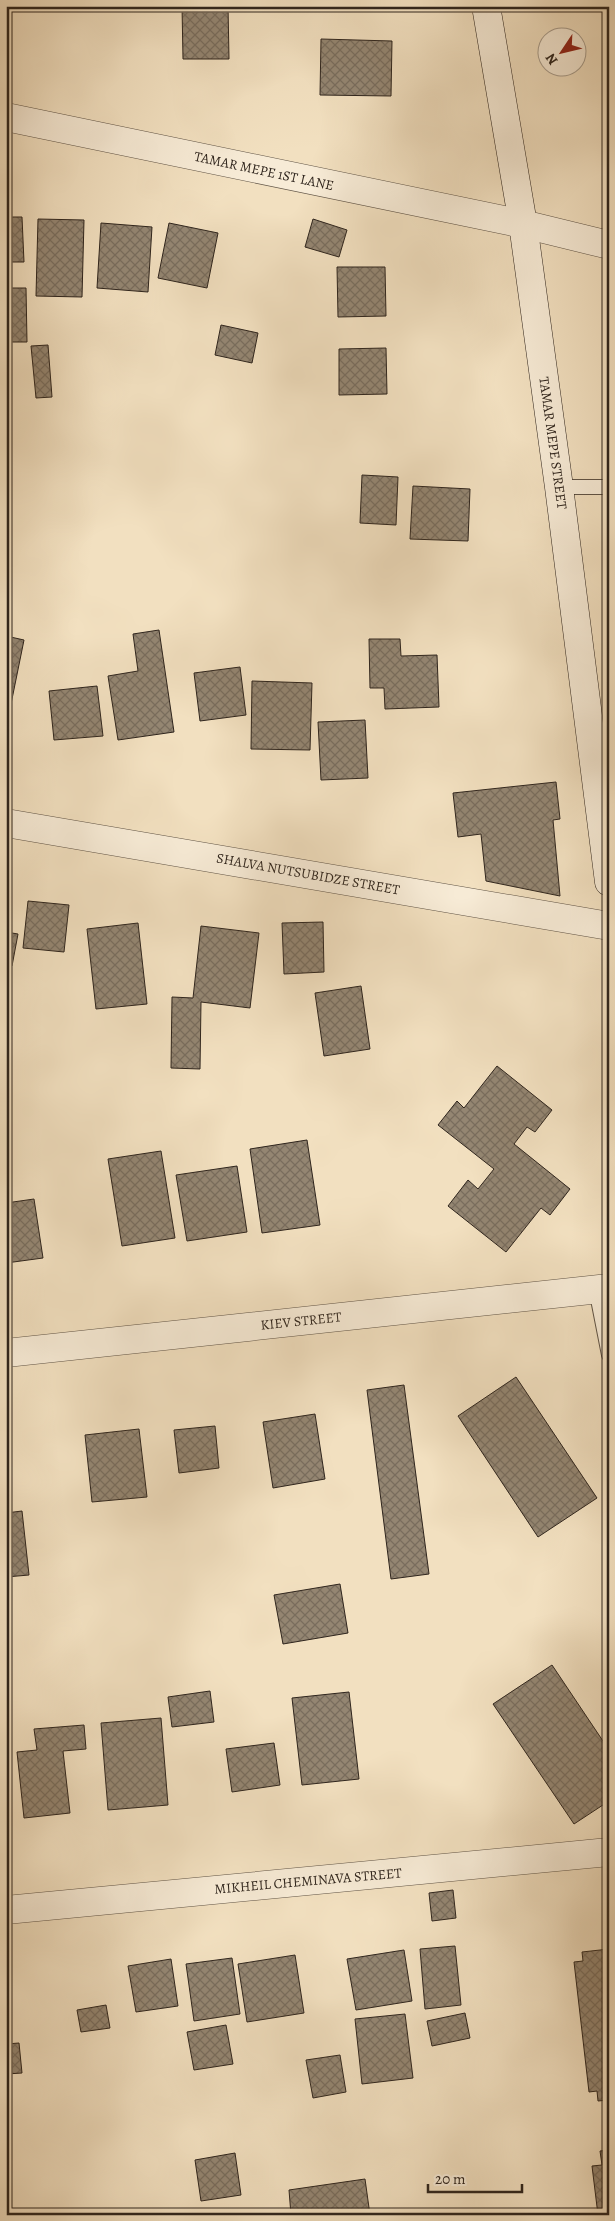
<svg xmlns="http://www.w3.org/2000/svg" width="615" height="2221" font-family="Alegreya,serif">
<defs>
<pattern id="building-cross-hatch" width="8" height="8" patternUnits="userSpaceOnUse" patternTransform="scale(1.25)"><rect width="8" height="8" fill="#948672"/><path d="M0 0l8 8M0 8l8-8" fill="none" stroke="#796d5d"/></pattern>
</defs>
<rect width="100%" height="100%" fill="#f2e0c0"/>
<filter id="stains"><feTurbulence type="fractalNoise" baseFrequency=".004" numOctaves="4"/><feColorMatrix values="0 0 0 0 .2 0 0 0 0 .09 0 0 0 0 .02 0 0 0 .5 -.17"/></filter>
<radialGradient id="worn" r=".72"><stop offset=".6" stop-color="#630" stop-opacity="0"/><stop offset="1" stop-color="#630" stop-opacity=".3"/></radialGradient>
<g fill="url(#building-cross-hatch)" stroke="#2f251d">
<path d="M 182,6 L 228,6 L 229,59 L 183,59 Z"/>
<path d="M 321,39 L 392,41 L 391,96 L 320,95 Z"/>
<path d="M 6,217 L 22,217 L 24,262 L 6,262 Z"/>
<path d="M 38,219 L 84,220 L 82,297 L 36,296 Z"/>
<path d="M 313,219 L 347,230 L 339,257 L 305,247 Z"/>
<path d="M 101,223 L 152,227 L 148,292 L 97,288 Z"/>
<path d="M 169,223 L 218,233 L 207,288 L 158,278 Z"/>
<path d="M 337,267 L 385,267 L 386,316 L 338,317 Z"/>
<path d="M 9,288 L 26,288 L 27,342 L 10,342 Z"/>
<path d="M 221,325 L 258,333 L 252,363 L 215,355 Z"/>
<path d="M 48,345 L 52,397 L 36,398 L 31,346 Z"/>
<path d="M 386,348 L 387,394 L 339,395 L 339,349 Z"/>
<path d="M 362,475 L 398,477 L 396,525 L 360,523 Z"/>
<path d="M 413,486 L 470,489 L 468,541 L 410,539 Z"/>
<path d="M 159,630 L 174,732 L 118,740 L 108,676 L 138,671 L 133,634 Z"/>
<path d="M 6,636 L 24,640 L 11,704 L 6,703 Z"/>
<path d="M 369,639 L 400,639 L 401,656 L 437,655 L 439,707 L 385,709 L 384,688 L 370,688 Z"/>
<path d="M 240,667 L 246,715 L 200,721 L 194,673 Z"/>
<path d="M 252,681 L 312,683 L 310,750 L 251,749 Z"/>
<path d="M 97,686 L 103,736 L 54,740 L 49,691 Z"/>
<path d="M 365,720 L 368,778 L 321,780 L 318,722 Z"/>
<path d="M 556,782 L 560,819 L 553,820 L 560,896 L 486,881 L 481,834 L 458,837 L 453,793 Z"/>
<path d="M 6,894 L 11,895 L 6,926 Z"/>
<path d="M 28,901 L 69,905 L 64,952 L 23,948 Z"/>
<path d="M 323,922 L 324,972 L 284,974 L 282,923 Z"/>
<path d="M 138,923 L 147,1004 L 96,1009 L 87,929 Z"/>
<path d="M 201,926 L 259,933 L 250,1008 L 201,1002 L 200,1069 L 171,1068 L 172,997 L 193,998 Z"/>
<path d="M 6,932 L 18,934 L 12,966 L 6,965 Z"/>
<path d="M 361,986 L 370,1049 L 324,1056 L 315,993 Z"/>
<path d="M 497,1066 L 552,1110 L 535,1132 L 527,1127 L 514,1144 L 570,1189 L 550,1215 L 541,1208 L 506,1252 L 448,1206 L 468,1180 L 478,1189 L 494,1169 L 438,1125 L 457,1101 L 464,1108 Z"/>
<path d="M 307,1140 L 320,1225 L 262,1233 L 250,1149 Z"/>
<path d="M 161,1151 L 175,1238 L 122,1246 L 108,1159 Z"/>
<path d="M 237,1166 L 247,1232 L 187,1241 L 176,1175 Z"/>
<path d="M 34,1199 L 43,1258 L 6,1263 L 6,1203 Z"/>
<path d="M 516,1377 L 597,1498 L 538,1537 L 458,1416 Z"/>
<path d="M 404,1385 L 429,1574 L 391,1579 L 367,1390 Z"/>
<path d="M 315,1414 L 325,1479 L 273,1488 L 263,1422 Z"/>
<path d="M 215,1426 L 219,1468 L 179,1473 L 174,1430 Z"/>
<path d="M 139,1429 L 147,1497 L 92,1502 L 85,1435 Z"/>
<path d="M 22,1511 L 29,1575 L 6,1577 L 6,1513 Z"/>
<path d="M 340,1584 L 348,1633 L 283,1644 L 274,1595 Z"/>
<path d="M 552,1665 L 609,1750 L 609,1801 L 574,1824 L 493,1704 Z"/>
<path d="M 210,1691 L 214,1722 L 172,1727 L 168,1697 Z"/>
<path d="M 349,1692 L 359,1779 L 302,1785 L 292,1698 Z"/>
<path d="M 161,1718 L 168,1805 L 108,1810 L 101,1723 Z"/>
<path d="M 84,1725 L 86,1749 L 63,1751 L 70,1813 L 24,1818 L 17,1752 L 37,1750 L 34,1729 Z"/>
<path d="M 274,1743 L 280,1785 L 232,1792 L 226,1749 Z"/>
<path d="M 453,1890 L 456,1918 L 432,1921 L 429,1893 Z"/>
<path d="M 455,1946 L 461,2005 L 425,2009 L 420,1949 Z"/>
<path d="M 609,1949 L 609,2100 L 598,2101 L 597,2091 L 589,2092 L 574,1962 L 583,1961 L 582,1952 Z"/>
<path d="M 404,1950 L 412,2001 L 356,2010 L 347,1959 Z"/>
<path d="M 295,1955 L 304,2013 L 247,2022 L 238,1964 Z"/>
<path d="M 232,1958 L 240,2014 L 194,2021 L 186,1964 Z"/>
<path d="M 171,1959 L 178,2006 L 136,2012 L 128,1966 Z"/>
<path d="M 106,2005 L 110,2028 L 81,2032 L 77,2010 Z"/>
<path d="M 465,2013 L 470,2038 L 432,2046 L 427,2021 Z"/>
<path d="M 405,2014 L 413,2078 L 362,2084 L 355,2019 Z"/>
<path d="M 226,2025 L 233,2064 L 194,2070 L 187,2032 Z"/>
<path d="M 19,2043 L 22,2073 L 6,2074 L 6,2044 Z"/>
<path d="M 340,2055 L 346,2092 L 313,2098 L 306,2060 Z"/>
<path d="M 609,2150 L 609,2215 L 598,2215 L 592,2166 L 602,2165 L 600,2151 Z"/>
<path d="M 235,2153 L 241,2195 L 201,2201 L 195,2160 Z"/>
<path d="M 365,2179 L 370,2215 L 337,2215 L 336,2211 L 291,2215 L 289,2190 Z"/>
</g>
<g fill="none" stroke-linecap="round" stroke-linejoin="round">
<defs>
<g id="lane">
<path d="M 559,487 L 609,487"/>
<path d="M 596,1289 L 609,1355"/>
</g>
<g id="street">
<path d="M 6,117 L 523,224 L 609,245"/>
<path d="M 6,823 L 609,926"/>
<path d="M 6,1353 L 609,1288"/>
<path d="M 6,1910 L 609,1852"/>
</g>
<path id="secondary" d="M 486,6 L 523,224 L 559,487 L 609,882"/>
</defs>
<use href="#lane" stroke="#605446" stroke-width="16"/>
<use href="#street" stroke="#605446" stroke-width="29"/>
<use href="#secondary" stroke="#2f251d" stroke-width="29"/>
<use href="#lane" stroke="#f7ebd6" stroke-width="14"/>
<use href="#street" stroke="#f7ebd6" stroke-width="28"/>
<use href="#secondary" stroke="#f7ebd6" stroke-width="28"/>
</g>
<g text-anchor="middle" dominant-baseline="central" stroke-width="4" stroke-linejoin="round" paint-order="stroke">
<g font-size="14" fill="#2f251d" stroke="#f7ebd6">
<text transform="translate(264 171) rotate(12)">TAMAR MEPE 1ST LANE</text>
<text transform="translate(553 443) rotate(82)">TAMAR MEPE STREET</text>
<text transform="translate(308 874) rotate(10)">SHALVA NUTSUBIDZE STREET</text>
<text transform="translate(301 1321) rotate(-6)">KIEV STREET</text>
<text transform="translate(308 1881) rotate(-5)">MIKHEIL CHEMINAVA STREET</text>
</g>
</g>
<rect width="615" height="2221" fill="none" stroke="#f2e0c0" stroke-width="25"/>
<rect x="8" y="8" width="600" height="2206" fill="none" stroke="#2f251d" stroke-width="2.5"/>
<rect x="12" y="12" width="590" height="2196" fill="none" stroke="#2f251d"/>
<g transform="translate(562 52) rotate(235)"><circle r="24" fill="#f7ebd6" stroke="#a79c8c"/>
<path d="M0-4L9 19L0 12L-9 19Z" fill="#8f2418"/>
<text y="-8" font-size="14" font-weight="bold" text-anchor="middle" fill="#2f251d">N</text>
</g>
<path d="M428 2184v8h94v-8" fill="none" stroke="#2f251d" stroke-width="2.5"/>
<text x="435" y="2184" font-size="15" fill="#2f251d" stroke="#f7ebd6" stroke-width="4" paint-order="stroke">20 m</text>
<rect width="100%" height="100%" filter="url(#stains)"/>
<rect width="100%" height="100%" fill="url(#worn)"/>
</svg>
